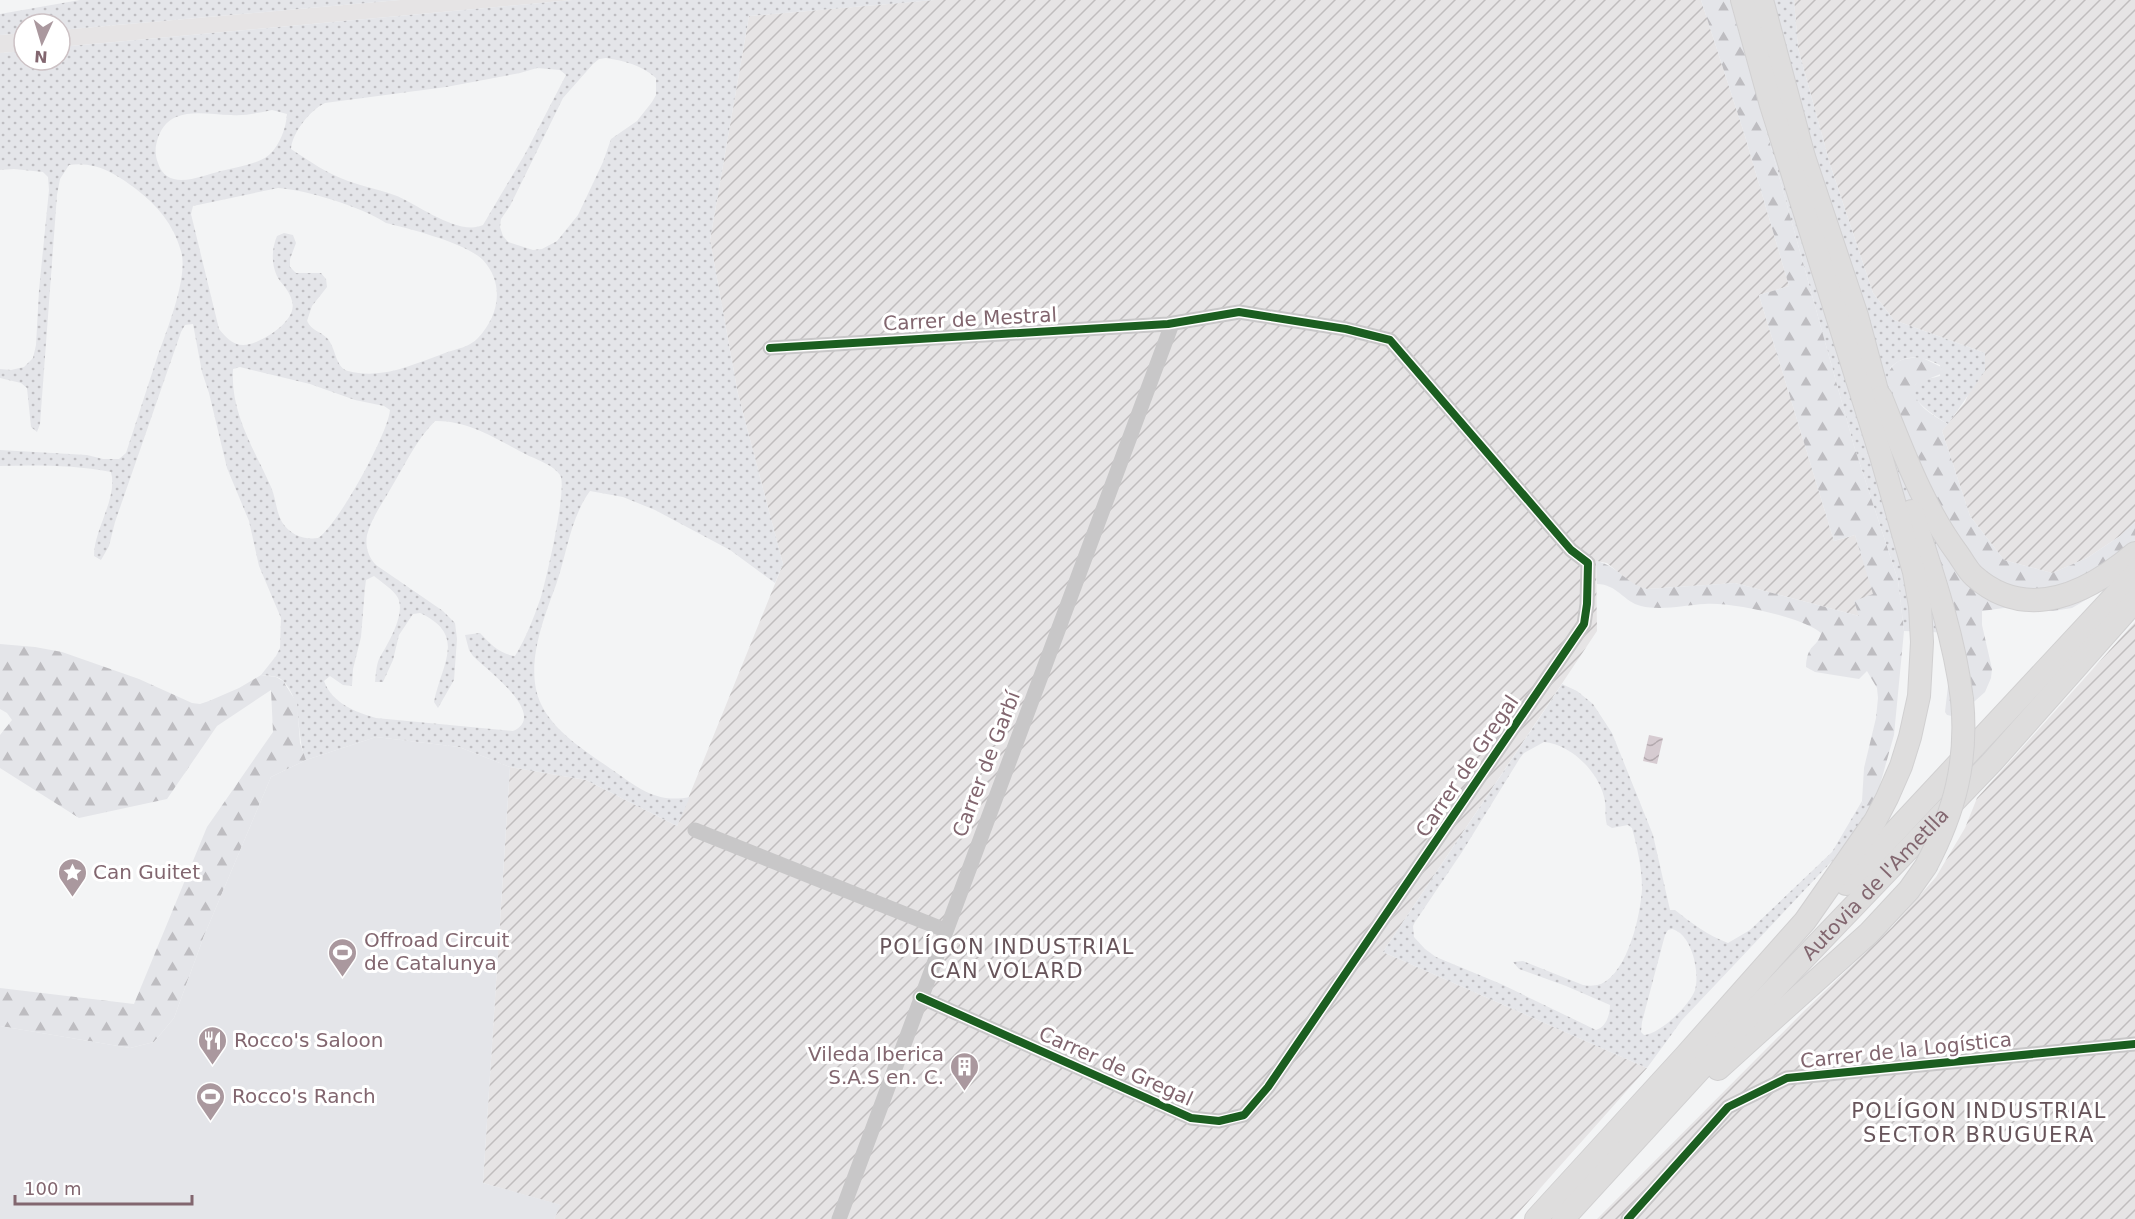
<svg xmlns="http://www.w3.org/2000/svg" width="2135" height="1219" font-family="'DejaVu Sans',sans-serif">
<defs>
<pattern id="industrial-furrows" width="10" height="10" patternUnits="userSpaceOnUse" patternTransform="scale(1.5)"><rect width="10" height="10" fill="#e6e4e5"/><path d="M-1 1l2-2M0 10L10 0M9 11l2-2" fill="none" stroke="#c0bdbe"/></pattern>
<pattern id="grass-dots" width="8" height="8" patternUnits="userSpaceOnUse" patternTransform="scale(1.5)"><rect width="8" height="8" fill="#e4e5e9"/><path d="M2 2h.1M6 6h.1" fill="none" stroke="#bebdc1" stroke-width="1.8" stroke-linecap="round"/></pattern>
<pattern id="forest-firs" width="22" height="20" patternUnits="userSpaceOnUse" patternTransform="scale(1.5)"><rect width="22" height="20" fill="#e4e5e9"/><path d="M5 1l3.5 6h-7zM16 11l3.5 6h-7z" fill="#bebdc1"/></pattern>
<pattern id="water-waves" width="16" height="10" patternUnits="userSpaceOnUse" patternTransform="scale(1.5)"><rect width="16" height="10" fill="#d6cbd1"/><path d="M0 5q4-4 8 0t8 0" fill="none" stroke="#b3a9ae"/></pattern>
</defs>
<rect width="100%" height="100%" fill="#f3f4f5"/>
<g fill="#e6e4e5">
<path d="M 400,0 L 572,0 L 60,47 L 60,30 Z"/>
<path d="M 24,33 L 24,51 L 0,53 L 0,35 Z"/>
</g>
<g fill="url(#industrial-furrows)">
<path d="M 934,0 L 1701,0 L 1745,136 L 1789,286 L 1759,295 L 1834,541 L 1855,535 L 1874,594 L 1859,616 L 1735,583 L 1647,589 L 1635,586 L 1607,563 L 1596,561 L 1597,631 L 1383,952 L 1647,1068 L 1513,1219 L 554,1219 L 560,1205 L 483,1183 L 510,767 L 586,780 L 677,826 L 783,564 L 738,394 L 710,240 L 749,16 Z"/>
<path d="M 1794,0 L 2135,0 L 2135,522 L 2120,536 L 2087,558 L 2052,573 L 2004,560 L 1970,516 L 1942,431 L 1965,402 L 1985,353 L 1894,320 L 1873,293 L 1830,164 L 1798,48 Z"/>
<path d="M 2135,622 L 2135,1219 L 1597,1219 L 1804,1011 L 1892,927 L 1936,877 L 1965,828 L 1977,798 Z"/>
</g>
<g fill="url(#grass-dots)" fill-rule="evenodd">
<path d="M 80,0 L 400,0 L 60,30 L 60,24 L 24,24 L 24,33 L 0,35 L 0,14 Z"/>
<path d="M 572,0 L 934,0 L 749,16 L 710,240 L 738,394 L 783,564 L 775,583 L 730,550 L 655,510 L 623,497 L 590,491 C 570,519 567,553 556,585 C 543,620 524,668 541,704 C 554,732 587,752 611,769 C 637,787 656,804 690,797 L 677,826 L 586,780 L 510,767 L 459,747 L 376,737 L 306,760 C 295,735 304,702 283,681 C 278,675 268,676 261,675 L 276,656 L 280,648 L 281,618 L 259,566 L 249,521 L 227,468 L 209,393 L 202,372 L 193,324 L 185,325 L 181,332 L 115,522 L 109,546 L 101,560 L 94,556 C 94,529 118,498 111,472 C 75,465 37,465 0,466 L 0,450 L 87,455 L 103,459 L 119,459 L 126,453 C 136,422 146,392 156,361 C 165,334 189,278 181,251 C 173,224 158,206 136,189 C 116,174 96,161 69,165 L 60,179 L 57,195 L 40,424 L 37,432 L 31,427 L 27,388 L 21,383 L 0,378 L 0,369 L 11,370 L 24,367 L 33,358 L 36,345 L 39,290 L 49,190 L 48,177 L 43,172 L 14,169 L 0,170 L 0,53 L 24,51 L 24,60 L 60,60 L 60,47 ZM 606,58 C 625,61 641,65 656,78 L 656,95 L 652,102 L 637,121 L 611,139 L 603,162 L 578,215 L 557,241 L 542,249 L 533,250 L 508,242 L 503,236 L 500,227 L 501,219 L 510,206 L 563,98 L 593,64 L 599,59 ZM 537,68 L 560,70 L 566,75 L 525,154 L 483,225 C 459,236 420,206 397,196 C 382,190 364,187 348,181 C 328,174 309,161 291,149 C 292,133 310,110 325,103 L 446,87 L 520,73 ZM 272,110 L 287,114 C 286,128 280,145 269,155 C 256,165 237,167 221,171 C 201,176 167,192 158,163 C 155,156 155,148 157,141 C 160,130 166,121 176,117 C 193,110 213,115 231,115 C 245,116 258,113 272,110 ZM 278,188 C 307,190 362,207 386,223 C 410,229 466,243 483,260 C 505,284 499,316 478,338 C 470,347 456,349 445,353 C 414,364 383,380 348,371 C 335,368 336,347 327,338 C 320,331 312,331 307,321 L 312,306 L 327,287 L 326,279 L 321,273 L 296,273 L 290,267 L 290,259 L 296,243 L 293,235 L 284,233 L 277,236 C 271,250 271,268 280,281 C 285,287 290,293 292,301 C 298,320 265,340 250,344 C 236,348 228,340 219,329 L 191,214 L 193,206 ZM 240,367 L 310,384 L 355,400 L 384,406 L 390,410 C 388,434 338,525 318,538 C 304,540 290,535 282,522 C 276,512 276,498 271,487 C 254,449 230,412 233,369 ZM 435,421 C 469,420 500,441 529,456 C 539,460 554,466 560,475 C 568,486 546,580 541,597 C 534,617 526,638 515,656 C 500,654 490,644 480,633 L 465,635 L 469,650 L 473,656 C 487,670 549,715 513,731 L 376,718 C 355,712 332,703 324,681 L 330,676 L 343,685 L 352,686 L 353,669 L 361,637 L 365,588 L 366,580 L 374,576 C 381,582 394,590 398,598 C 406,615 387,645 379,659 C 376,666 376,675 375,682 L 383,682 L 393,660 L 399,635 L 413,614 L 420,613 C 468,635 441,665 434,702 L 438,708 L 454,680 L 457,639 L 455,623 L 443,611 L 376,565 C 368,557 365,546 367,535 C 371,519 383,502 391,488 C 405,465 416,440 435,421 Z"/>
<path d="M 1730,0 L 1794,0 L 1798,48 L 1830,164 L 1873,293 L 1894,320 L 1985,353 L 1985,371 L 1948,424 C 1939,419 1900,395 1917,383 C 1923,379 1933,378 1940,376 L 1940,365 C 1923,356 1904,353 1890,368 L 1939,519 L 1955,633 L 1904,631 L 1898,580 L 1854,446 Z"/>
<path d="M 1562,684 L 1577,691 L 1593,704 L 1612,733 L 1653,835 L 1670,910 L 1675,910 C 1691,923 1709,936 1728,943 L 1750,930 L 1832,852 L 1862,801 L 1864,806 L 1874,806 L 1833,860 L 1682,1020 L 1647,1068 L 1383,952 ZM 1544,742 C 1570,744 1598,771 1604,797 C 1607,806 1604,816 1607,825 L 1612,828 L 1628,825 L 1632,828 C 1637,847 1642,867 1642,888 C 1641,914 1628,972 1601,984 C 1595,986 1589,986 1583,985 L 1523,961 L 1513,962 L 1519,969 L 1566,986 L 1610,1005 C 1610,1015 1606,1027 1596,1030 L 1501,984 L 1436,957 L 1425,949 L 1414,937 L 1413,926 L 1415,922 L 1462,852 L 1520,758 L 1524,753 ZM 1672,929 C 1692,934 1700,972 1695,990 C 1690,1005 1660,1034 1644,1035 L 1641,1032 L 1642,1022 L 1665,935 L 1668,930 Z"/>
</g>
<g fill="url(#forest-firs)">
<path d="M 1701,0 L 1730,0 L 1854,446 L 1898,580 L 1904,631 L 1894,735 L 1874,806 L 1864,806 L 1862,801 L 1864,768 L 1876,718 L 1878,698 L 1877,688 L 1867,671 L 1859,679 L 1815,672 L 1806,667 C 1807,643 1817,649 1821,633 L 1817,630 C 1795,616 1732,602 1705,604 C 1685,605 1661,611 1641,606 C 1624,602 1617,584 1597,584 L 1596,561 C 1617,565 1626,584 1647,589 L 1735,583 L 1859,616 L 1854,601 L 1873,594 L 1855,535 L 1834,541 L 1759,295 L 1789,286 L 1745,136 Z"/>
<path d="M 1923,358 L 1943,368 L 1943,373 L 1916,384 L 1914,387 C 1913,405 1934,416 1948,424 L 1942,431 L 1970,516 L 2004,560 L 2052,573 L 2087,558 L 2120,536 L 2135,522 L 2135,557 L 2126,567 L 2089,598 L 2072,608 L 2053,611 L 2004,608 L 1982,611 L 1982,625 L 1992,669 L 1991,678 L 1985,692 L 1957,717 L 1947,715 L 1945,712 L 1949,677 L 1937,556 L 1939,519 L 1905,438 L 1888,376 C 1892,359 1907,357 1923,358 Z"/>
<path d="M 0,644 L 35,647 L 62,652 L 139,679 L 192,703 L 200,704 L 209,701 L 239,688 L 261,675 L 276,677 L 283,681 L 297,703 L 300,743 L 306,760 L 271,777 L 204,936 L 174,1018 L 154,1042 L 130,1048 L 0,1026 L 0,988 L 134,1004 L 207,827 L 273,732 L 271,690 L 217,726 L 167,799 L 79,818 L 0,768 L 0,735 L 12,720 L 7,713 L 0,709 Z"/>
</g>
<path fill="#e4e5e9" d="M 376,737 L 459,747 L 510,767 L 483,1183 L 561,1205 L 554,1219 L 0,1219 L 0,1026 L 130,1048 L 154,1042 L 174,1018 L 204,936 L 271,777 L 306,760 Z"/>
<path fill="url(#water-waves)" d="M 1649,735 L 1663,738 L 1657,764 L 1643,761 Z"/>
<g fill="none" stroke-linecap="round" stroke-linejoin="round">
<defs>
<g id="highway">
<path d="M 1762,0 L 1804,157 L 1857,316 L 1883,413"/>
<path d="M 1881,397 C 1903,451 1923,507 1958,554 C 1963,561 1968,571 1974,576 C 2028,624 2089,592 2135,553"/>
<path d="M 1912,511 C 1932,572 1954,635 1962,699"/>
<path d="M 1846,884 L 2135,574"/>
<path d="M 1718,1069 L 1869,933 L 1909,890 L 1926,866"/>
<path d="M 1536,1219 L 1686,1055 L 1805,921 L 1875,821 L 1887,798 L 1901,766 L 1910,737 L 1919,696 L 1922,642 L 1920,606 L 1914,572 L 1881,456 L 1771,105 L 1742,0"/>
<path id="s1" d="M 1563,1219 L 1759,1005 L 1992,762 L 2135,601"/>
</g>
</defs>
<use href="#highway" stroke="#d1d0d1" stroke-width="24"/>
<g stroke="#c8c7c8" stroke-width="15">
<path d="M 770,348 L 1168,324 L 1239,312 L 1346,329 L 1390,340 L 1571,550 L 1588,563 L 1587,604 L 1584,624 L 1268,1087 L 1244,1115 L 1219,1121 L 1191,1118 L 920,997"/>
<path d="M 695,830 L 945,930"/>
<path d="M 839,1219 L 1172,324"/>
<path d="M 1628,1219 L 1728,1107 L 1787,1078 L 2135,1044"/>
</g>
<use href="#highway" stroke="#dedddd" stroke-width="22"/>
<defs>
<path id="highway-bridge" d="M 1926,866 C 1955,811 1968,761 1962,699"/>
</defs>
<use href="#highway-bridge" stroke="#d1d0d1" stroke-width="24" stroke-linecap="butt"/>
<use href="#highway-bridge" stroke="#dedddd" stroke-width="22"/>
<defs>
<g id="cycleway">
<path d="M 770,348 L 1168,324 L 1239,312 L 1346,329 L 1390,340 L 1571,550 L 1588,563 L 1587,604 L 1584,624 L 1268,1087 L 1244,1115 L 1219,1121 L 1191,1118 L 920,997"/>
<path d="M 1628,1219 L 1728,1107 L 1787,1078 L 2135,1044"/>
</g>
</defs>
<use href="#cycleway" stroke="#fff" stroke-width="11"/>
<use href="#cycleway" stroke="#1b5e20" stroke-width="8"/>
</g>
<defs>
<symbol id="sight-pin" viewBox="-11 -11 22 30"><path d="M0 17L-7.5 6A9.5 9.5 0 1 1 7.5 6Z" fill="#aa989e" stroke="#fff"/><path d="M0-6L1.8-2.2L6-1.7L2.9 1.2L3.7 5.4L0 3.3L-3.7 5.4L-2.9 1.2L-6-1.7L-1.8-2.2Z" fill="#fff"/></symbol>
<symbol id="stadium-pin" viewBox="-11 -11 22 30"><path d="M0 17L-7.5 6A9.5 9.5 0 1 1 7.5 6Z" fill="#aa989e" stroke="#fff"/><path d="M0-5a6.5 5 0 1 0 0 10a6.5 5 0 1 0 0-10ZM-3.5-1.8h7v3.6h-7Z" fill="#fff"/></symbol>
<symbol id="restaurant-pin" viewBox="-11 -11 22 30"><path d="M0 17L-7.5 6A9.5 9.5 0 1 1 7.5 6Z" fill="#aa989e" stroke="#fff"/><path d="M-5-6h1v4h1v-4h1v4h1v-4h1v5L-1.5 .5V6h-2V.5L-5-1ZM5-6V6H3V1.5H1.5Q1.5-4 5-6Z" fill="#fff"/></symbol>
<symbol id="building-pin" viewBox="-11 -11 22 30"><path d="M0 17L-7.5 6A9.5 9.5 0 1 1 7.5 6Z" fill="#aa989e" stroke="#fff"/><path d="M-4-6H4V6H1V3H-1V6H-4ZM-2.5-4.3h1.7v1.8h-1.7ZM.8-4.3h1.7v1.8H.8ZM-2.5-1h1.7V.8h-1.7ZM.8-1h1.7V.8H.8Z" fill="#fff"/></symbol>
</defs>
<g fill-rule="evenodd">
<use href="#sight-pin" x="56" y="856" width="33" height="45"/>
<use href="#stadium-pin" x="326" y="936" width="33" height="45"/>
<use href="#restaurant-pin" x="196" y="1024" width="33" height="45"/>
<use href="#building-pin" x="948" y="1050" width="33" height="45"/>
<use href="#stadium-pin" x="194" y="1080" width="33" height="45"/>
</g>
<g text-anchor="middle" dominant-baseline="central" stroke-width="6" stroke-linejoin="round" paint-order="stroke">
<g font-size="20" fill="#82666f" stroke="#fff">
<text transform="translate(970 319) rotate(-3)">Carrer de Mestral</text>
<text transform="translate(986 764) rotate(-69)">Carrer de Garbí</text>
<text transform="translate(1467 766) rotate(-56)">Carrer de Gregal</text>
<text stroke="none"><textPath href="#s1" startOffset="458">Autovia de l'Ametlla</textPath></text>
<text transform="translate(1906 1050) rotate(-6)">Carrer de la Logística</text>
<text transform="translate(1116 1066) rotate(24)">Carrer de Gregal</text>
</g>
<g font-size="20" fill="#82666f" stroke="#fff" text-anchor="start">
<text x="93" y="872">Can Guitet</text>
<text x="364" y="940">Offroad Circuit<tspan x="364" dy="23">de Catalunya</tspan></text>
<text x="234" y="1040">Rocco's Saloon</text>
<text x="944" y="1054" text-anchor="end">Vileda Iberica<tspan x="944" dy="23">S.A.S en. C.</tspan></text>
<text x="232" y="1096">Rocco's Ranch</text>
</g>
<g font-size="21" letter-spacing="1.5" fill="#67545a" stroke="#fff">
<text x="1007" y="947">POLÍGON INDUSTRIAL<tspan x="1007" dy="24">CAN VOLARD</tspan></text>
<text x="1979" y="1111">POLÍGON INDUSTRIAL<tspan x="1979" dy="24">SECTOR BRUGUERA</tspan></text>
</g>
</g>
<g transform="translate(42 42) rotate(184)"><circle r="28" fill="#ffffff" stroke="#cdc2c5" stroke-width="1.5"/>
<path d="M0-4.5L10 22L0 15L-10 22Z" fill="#aa989e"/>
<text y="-9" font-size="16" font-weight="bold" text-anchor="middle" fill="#82666f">N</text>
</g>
<path d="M15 1195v9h177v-9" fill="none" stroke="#82666f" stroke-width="3"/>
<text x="24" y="1195" font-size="18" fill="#82666f" stroke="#ffffff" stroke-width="4.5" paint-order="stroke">100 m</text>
</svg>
